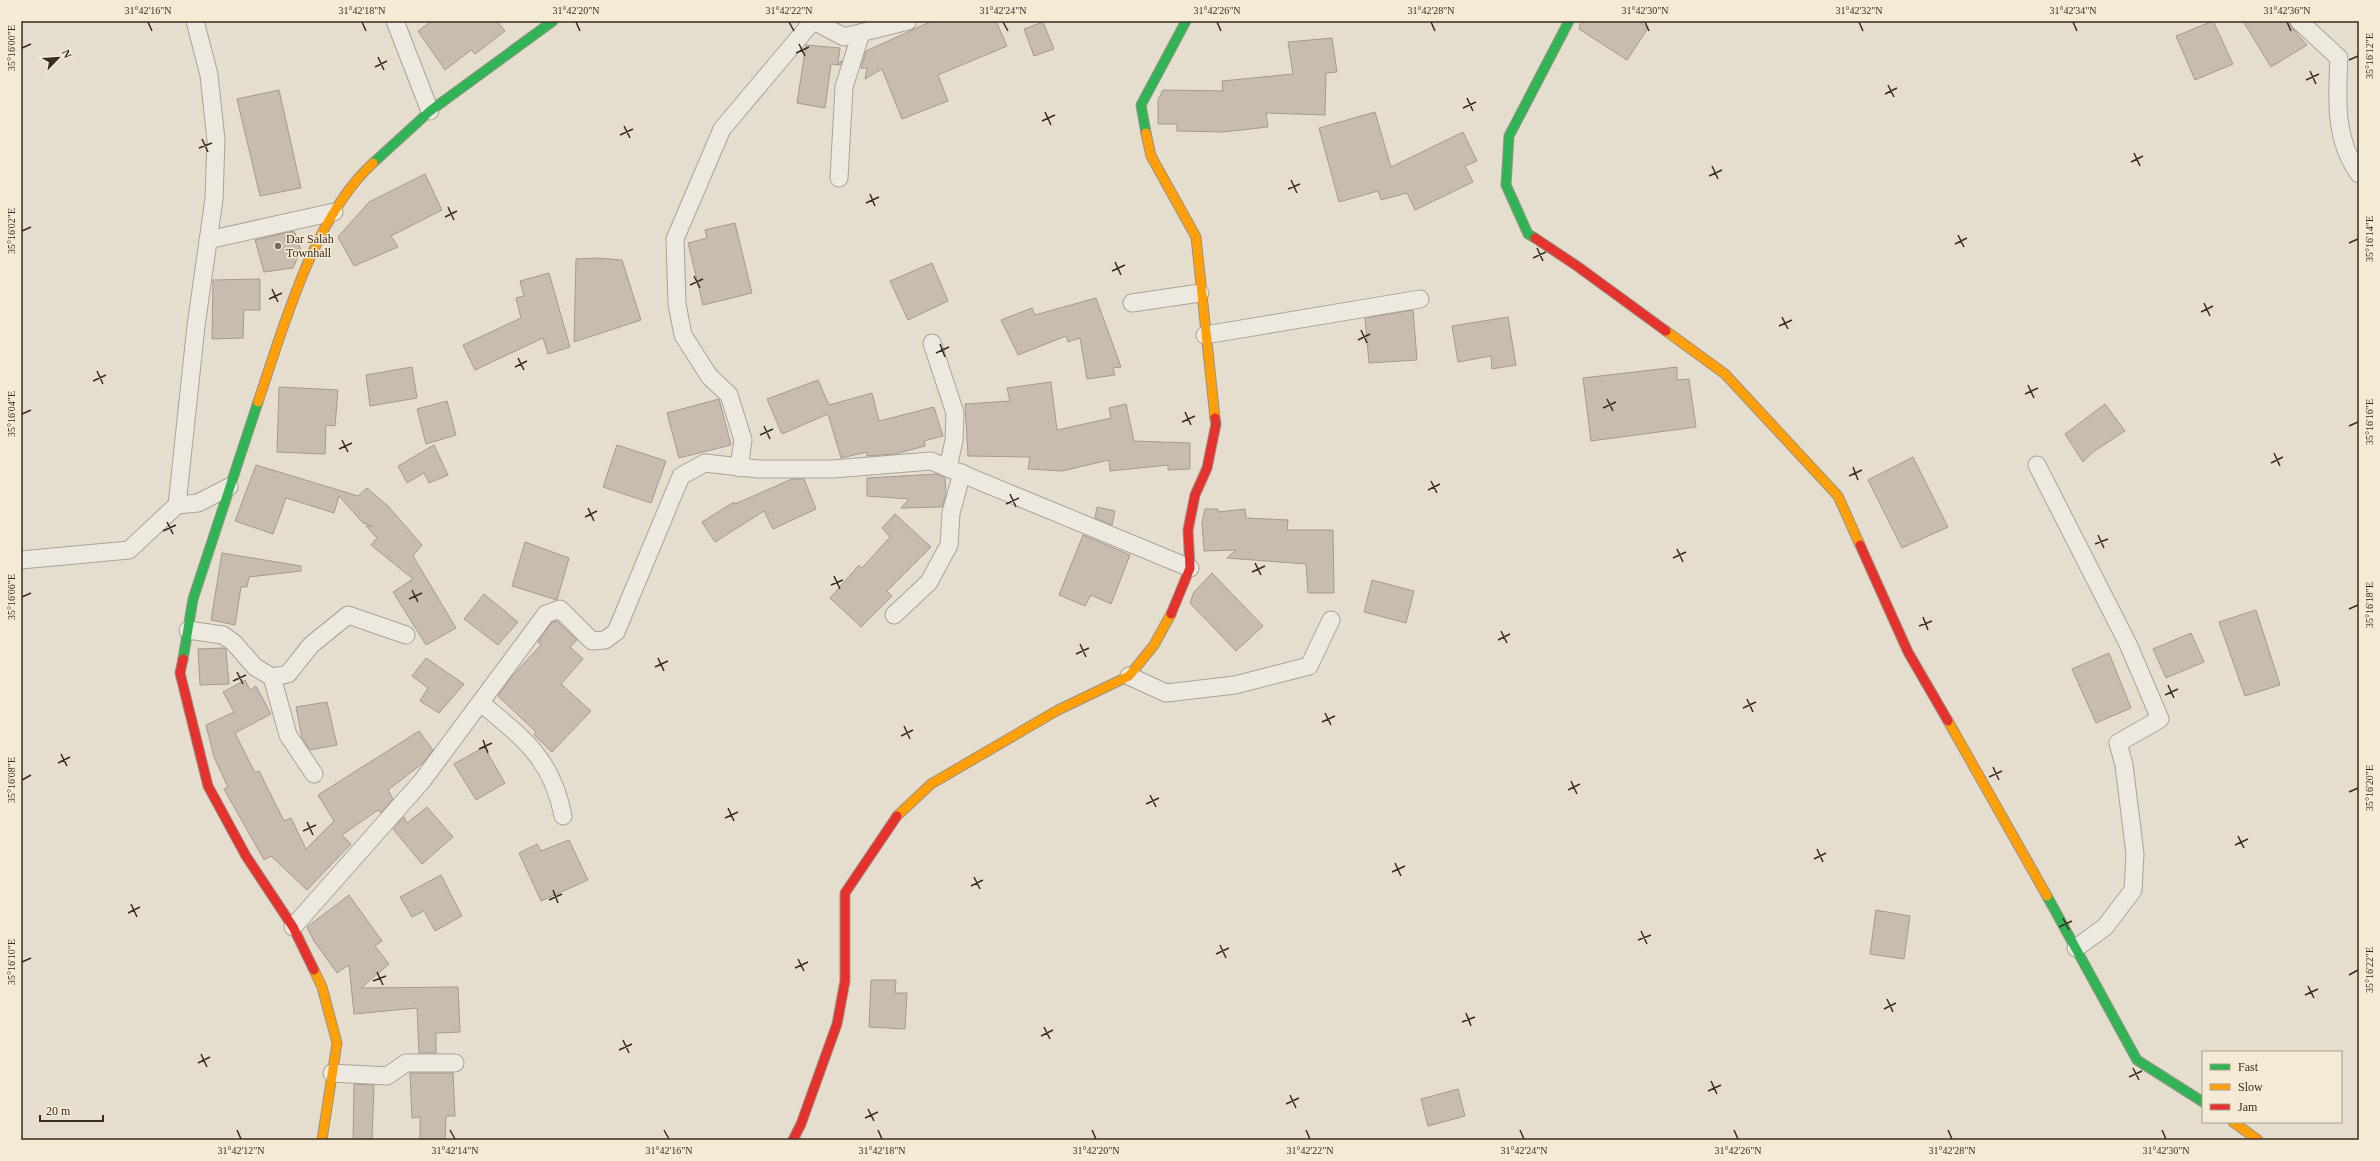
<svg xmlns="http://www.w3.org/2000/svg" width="2380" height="1161" font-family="'Times New Roman',serif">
<rect width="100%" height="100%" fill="#e5dece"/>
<g fill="#c9bcaf" stroke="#a59a8d">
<path d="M 432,21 L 497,21 L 505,31 L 475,54 L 471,50 L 445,70 L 418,31 Z"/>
<path d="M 932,21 L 996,21 L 1007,46 L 938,75 L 948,101 L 902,119 L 882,69 L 865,79 L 867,68 L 861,68 L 866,51 Z"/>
<path d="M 1581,21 L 1639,21 L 1648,28 L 1627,60 L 1579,29 Z"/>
<path d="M 2213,21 L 2233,64 L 2195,80 L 2176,36 Z"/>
<path d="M 2243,21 L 2289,21 L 2292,28 L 2307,45 L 2271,67 Z"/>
<path d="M 1043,22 L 1054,49 L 1034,56 L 1024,29 Z"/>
<path d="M 1332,38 L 1337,72 L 1326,73 L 1325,115 L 1266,113 L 1268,127 L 1223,132 L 1177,131 L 1177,124 L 1158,124 L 1158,100 L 1163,90 L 1223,91 L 1222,81 L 1293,74 L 1288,42 Z"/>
<path d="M 806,45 L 840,48 L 838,63 L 842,61 L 840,65 L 831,64 L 825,108 L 797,103 Z"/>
<path d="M 279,90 L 301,188 L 260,196 L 237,99 Z"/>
<path d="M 1375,112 L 1391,167 L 1463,132 L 1477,161 L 1465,166 L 1473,182 L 1415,210 L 1407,193 L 1381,200 L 1378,191 L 1339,202 L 1319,128 Z"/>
<path d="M 425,174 L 442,210 L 391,236 L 398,247 L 354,266 L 338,237 L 369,202 Z"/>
<path d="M 735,223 L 752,293 L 703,305 L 688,243 L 707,238 L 705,230 Z"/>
<path d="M 294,231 L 301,250 L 293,268 L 264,272 L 255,240 Z"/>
<path d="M 598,258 L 622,260 L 641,320 L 574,342 L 576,259 Z"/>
<path d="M 932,263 L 948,301 L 908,320 L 890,281 Z"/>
<path d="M 549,273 L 570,347 L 548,354 L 543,338 L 475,370 L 463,345 L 521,318 L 516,298 L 524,296 L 520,281 Z"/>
<path d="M 260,279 L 260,310 L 244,310 L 243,338 L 212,339 L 213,280 Z"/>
<path d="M 1096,298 L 1121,367 L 1113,368 L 1115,375 L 1087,379 L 1080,338 L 1068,342 L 1066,336 L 1018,355 L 1001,320 L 1032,308 L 1035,315 Z"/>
<path d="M 1413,310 L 1417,360 L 1369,363 L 1365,318 Z"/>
<path d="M 1508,317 L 1516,365 L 1492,369 L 1491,356 L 1458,362 L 1452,326 Z"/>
<path d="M 412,367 L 417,398 L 370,406 L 366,375 Z"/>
<path d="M 1677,367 L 1677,380 L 1689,379 L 1696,427 L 1591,441 L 1583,378 Z"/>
<path d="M 818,380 L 829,405 L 872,393 L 879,421 L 934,407 L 943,436 L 924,441 L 925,446 L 895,454 L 867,456 L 867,452 L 841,458 L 828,414 L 782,434 L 767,399 Z"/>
<path d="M 1051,382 L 1057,430 L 1111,418 L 1109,408 L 1126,404 L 1134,441 L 1190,443 L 1190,469 L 1168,470 L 1168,465 L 1110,471 L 1109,460 L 1062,471 L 1028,469 L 1030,457 L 968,456 L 965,404 L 1010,401 L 1007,388 Z"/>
<path d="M 279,387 L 338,390 L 335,426 L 326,425 L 325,454 L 277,452 Z"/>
<path d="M 719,399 L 731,445 L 679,458 L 667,413 Z"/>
<path d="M 447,401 L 456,435 L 426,444 L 417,409 Z"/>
<path d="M 2105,404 L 2125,431 L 2093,452 L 2083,462 L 2065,434 Z"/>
<path d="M 434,445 L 448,475 L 429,483 L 424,473 L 407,483 L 398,466 Z"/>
<path d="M 617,445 L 666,461 L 651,503 L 603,487 Z"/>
<path d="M 1913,457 L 1948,527 L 1902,548 L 1868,480 Z"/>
<path d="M 256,465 L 358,496 L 367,488 L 388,506 L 422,545 L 413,556 L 456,628 L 426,645 L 393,592 L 413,579 L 371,545 L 377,538 L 366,526 L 372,526 L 363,523 L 339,496 L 334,513 L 286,498 L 273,534 L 235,521 Z"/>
<path d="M 937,474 L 945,478 L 946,495 L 942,507 L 901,508 L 909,499 L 867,496 L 867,478 Z"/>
<path d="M 792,479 L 804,479 L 816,509 L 773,529 L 764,511 L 715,542 L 702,522 L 734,502 L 735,504 Z"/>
<path d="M 1097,507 L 1115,511 L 1112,525 L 1095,518 Z"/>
<path d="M 1205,509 L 1218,509 L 1218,512 L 1245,509 L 1246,518 L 1288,520 L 1287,530 L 1333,530 L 1334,593 L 1308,593 L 1306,564 L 1227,558 L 1236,550 L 1204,551 L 1202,522 Z"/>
<path d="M 895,514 L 931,547 L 887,591 L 892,596 L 861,627 L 830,598 L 859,565 L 862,568 L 890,537 L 882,528 Z"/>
<path d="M 1083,535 L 1130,555 L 1111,604 L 1091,595 L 1085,606 L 1059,595 Z"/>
<path d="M 525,542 L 569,558 L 557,600 L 512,586 Z"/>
<path d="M 222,553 L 301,566 L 301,571 L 249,577 L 247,587 L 241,587 L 235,625 L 211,620 Z"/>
<path d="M 1212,573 L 1263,626 L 1236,651 L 1190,603 L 1194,592 Z"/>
<path d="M 1372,580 L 1414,591 L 1406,623 L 1364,612 Z"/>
<path d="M 484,594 L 518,622 L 498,645 L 464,619 Z"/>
<path d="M 2256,610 L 2280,685 L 2245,696 L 2219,622 Z"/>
<path d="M 557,621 L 577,640 L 570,647 L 583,659 L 561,684 L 591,711 L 552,752 L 534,735 L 536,732 L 498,696 L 512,676 L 541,645 L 538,642 L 552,622 Z"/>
<path d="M 2191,633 L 2204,662 L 2166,678 L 2153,649 Z"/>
<path d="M 224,648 L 226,650 L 229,684 L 200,685 L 198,649 Z"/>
<path d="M 2109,653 L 2131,708 L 2096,723 L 2072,669 Z"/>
<path d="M 426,658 L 464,684 L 439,713 L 420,701 L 428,688 L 412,676 Z"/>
<path d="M 245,680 L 250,690 L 256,686 L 271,714 L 235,733 L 255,773 L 259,771 L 284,821 L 291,818 L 306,849 L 334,821 L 318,795 L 419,731 L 433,750 L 423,763 L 388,790 L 393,799 L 381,813 L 378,810 L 342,835 L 351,844 L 307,890 L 271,856 L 264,860 L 224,789 L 228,787 L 214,757 L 206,725 L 234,712 L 223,692 Z"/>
<path d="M 327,702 L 337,745 L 310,750 L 302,738 L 296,707 Z"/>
<path d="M 484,747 L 505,783 L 476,800 L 454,764 Z"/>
<path d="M 427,807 L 453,837 L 422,864 L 393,829 L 404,817 L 407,823 Z"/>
<path d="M 569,840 L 588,880 L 541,901 L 519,853 L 537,844 L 541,851 Z"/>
<path d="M 441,875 L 462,916 L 435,931 L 424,911 L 412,917 L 400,897 Z"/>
<path d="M 349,895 L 382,941 L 375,946 L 389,964 L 361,988 L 458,987 L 460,1032 L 436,1033 L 436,1053 L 419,1053 L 417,1008 L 354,1014 L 349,965 L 337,973 L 314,941 L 307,927 Z"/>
<path d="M 1876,910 L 1910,916 L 1904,959 L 1870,954 Z"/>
<path d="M 871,980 L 896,980 L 895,993 L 907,993 L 905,1029 L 869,1027 Z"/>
<path d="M 410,1073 L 453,1073 L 455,1116 L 446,1116 L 445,1140 L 420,1140 L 420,1117 L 412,1118 Z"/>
<path d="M 354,1084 L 374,1085 L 372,1140 L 353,1140 Z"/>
<path d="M 1458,1089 L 1465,1116 L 1428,1126 L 1421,1099 Z"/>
</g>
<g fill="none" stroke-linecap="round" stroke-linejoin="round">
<defs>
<g id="street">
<path d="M 395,21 L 430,111"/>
<path d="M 814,21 L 844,37 L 908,21"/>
<path d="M 2299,21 L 2339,58 C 2337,99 2334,139 2359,174"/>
<path d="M 839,178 L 844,87 L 861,33"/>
<path d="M 208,240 L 334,212"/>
<path d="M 1132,303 L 1200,293"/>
<path d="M 1205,335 L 1420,299"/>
<path d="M 932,343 L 955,413 L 954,440 L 948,468"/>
<path d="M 2037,465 L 2128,644 L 2160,719 L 2118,743 L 2124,765 L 2135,854 L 2133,890 L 2105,927 L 2076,948"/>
<path d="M 739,468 L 743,440 L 729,395 L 709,376 L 683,335 L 677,304 L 675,239 L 722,129 L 813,21"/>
<path d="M 177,505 L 196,326 L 214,199 L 216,140 L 209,75 L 195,21"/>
<path d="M 21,560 L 129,550 L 177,505 L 198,503 L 229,487"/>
<path d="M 894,615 L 929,582 L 949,545 L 951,513 L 962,473"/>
<path d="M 188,630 L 223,635 L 234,643 L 255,667 L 272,677 L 288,674 L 311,645 L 348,615 L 406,635"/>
<path d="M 1129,676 L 1166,693 L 1235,685 L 1309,666 L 1331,620"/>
<path d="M 272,677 L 288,735 L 314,774"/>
<path d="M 481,703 C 524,739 552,759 563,816"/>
<path d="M 293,927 L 422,781 L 546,614 L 560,609 L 592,641 L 605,640 L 616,632 L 681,476 L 705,463 L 758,469 L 833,469 L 931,461 L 1190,568"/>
<path d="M 332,1073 L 387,1076 L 406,1063 L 455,1063"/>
</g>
<g id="fast">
<path d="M 1146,133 L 1141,105 L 1186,21"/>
<path d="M 373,163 L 430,111 L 553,21"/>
<path d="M 1535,238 L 1528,234 L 1506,185 L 1509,136 L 1569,21"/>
<path d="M 183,659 L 193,599 L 258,402"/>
<path d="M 2047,896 L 2137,1060 L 2203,1102"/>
</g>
<g id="slow">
<path d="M 1146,133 L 1151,156 L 1196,237 L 1215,418"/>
<path d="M 1666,331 L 1725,374 L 1838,496 L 1860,545"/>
<path d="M 258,402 C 284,326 313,218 373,163"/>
<path d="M 1948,721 L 2047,896"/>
<path d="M 897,816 L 931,784 L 1058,710 L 1129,676 L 1154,645 L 1171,614"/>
<path d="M 314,970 L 322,987 L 337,1043 L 322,1140"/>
<path d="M 2233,1122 L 2258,1140"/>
</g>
<g id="jam">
<path d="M 1535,238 L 1577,266 L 1666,331"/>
<path d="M 1860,545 L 1908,652 L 1948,721"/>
<path d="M 1171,614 L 1190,568 L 1188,530 L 1195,495 L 1207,468 L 1216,424 L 1215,418"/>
<path d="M 183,659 L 180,673 L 208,786 L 246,856 L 293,927 L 314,970"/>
<path d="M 793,1140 L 801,1124 L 837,1024 L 845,981 L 845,893 L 897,816"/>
</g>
</defs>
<use href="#street" stroke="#aaa397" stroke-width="19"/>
<use href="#fast" stroke="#9a9287" stroke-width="11"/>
<use href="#slow" stroke="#9a9287" stroke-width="11"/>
<use href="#jam" stroke="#9a9287" stroke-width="11"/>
<use href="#street" stroke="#ede9e0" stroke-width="17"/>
<use href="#fast" stroke="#30b455" stroke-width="9"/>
<use href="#slow" stroke="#ff9f0a" stroke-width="9"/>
<use href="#jam" stroke="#e5322d" stroke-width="9"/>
</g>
<path fill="none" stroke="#392b1f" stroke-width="1.5" d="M 148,22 L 152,31M 362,22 L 366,31M 576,22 L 580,31M 789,22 L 794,31M 1003,22 L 1008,31M 1217,22 L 1221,31M 1431,22 L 1435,31M 1645,22 L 1649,31M 1859,22 L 1863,31M 2073,22 L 2077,31M 2287,22 L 2291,31M 799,44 L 805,56M 22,48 L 31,44M 796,53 L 809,47M 378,57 L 384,70M 2349,60 L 2358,56M 375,67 L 387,61M 2310,71 L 2316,84M 2306,80 L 2319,74M 1888,85 L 1894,97M 1885,94 L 1897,88M 1467,98 L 1473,111M 1463,108 L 1476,102M 1045,112 L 1051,125M 1042,121 L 1055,115M 624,126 L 630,138M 620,135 L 633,129M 202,139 L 208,152M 199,148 L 212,143M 2134,153 L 2140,166M 2131,162 L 2143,156M 1712,166 L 1718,179M 1709,176 L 1722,170M 1291,180 L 1297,193M 1288,189 L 1300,184M 870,194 L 875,206M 866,203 L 879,197M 448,207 L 454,220M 445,217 L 457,211M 22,231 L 31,227M 1958,235 L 1964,247M 2349,243 L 2358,239M 1955,244 L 1967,238M 1537,248 L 1543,261M 1533,258 L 1546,252M 1115,262 L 1121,275M 1112,271 L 1125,265M 694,276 L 700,288M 690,285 L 703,279M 272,289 L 278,302M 269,299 L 282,293M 2204,303 L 2210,316M 2201,312 L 2213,306M 1782,317 L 1788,329M 1779,326 L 1792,320M 1361,330 L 1367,343M 1358,340 L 1370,334M 940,344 L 945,357M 936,353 L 949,347M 518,358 L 524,370M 515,367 L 527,361M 97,371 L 103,384M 93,381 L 106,375M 2028,385 L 2034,398M 2025,394 L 2038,388M 1607,399 L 1613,411M 1603,408 L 1616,402M 1185,412 L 1191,425M 22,414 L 31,410M 1182,422 L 1195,416M 764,426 L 770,439M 2349,426 L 2358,422M 760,435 L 773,429M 342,440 L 348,452M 339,449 L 352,443M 2274,453 L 2280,466M 2271,463 L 2283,457M 1853,467 L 1858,480M 1849,476 L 1862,470M 1431,481 L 1437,493M 1428,490 L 1440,484M 1010,494 L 1016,507M 1006,504 L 1019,498M 588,508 L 594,521M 585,517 L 597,511M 167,522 L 173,534M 163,531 L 176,525M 2098,535 L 2104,548M 2095,544 L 2108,539M 1677,549 L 1683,562M 1673,558 L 1686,552M 1255,563 L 1261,575M 1252,572 L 1265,566M 834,576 L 840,589M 831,585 L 843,580M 412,590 L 418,602M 22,597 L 31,593M 409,599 L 422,593M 2349,609 L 2358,605M 1923,617 L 1928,630M 1919,626 L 1932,621M 1501,631 L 1507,643M 1498,640 L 1510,634M 1080,644 L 1086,657M 1076,654 L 1089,648M 658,658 L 664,671M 655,667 L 668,661M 237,672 L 243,684M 233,681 L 246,675M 2168,685 L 2174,698M 2165,695 L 2178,689M 1747,699 L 1753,712M 1743,708 L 1756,702M 1325,713 L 1331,725M 1322,722 L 1335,716M 904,726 L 910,739M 901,736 L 913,730M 483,740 L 488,753M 479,749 L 492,743M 61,754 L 67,766M 58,763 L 70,757M 1993,767 L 1999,780M 1989,777 L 2002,771M 22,780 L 31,775M 1571,781 L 1577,794M 1568,790 L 1580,784M 2349,792 L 2358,788M 1150,795 L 1156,807M 1146,804 L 1159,798M 728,808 L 734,821M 725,818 L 738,812M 307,822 L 313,835M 303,831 L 316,825M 2238,836 L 2244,848M 2235,845 L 2248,839M 1817,849 L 1823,862M 1814,859 L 1826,853M 1395,863 L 1401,876M 1392,872 L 1405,866M 974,877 L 980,889M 971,886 L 983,880M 553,890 L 558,903M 549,900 L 562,894M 131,904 L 137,917M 128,913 L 140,907M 2063,918 L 2069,930M 2059,927 L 2072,921M 1641,931 L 1647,944M 1638,940 L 1651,935M 1220,945 L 1226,958M 1216,954 L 1229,948M 798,959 L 804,971M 22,962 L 31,958M 795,968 L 808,962M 377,972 L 383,985M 2349,975 L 2358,970M 373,981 L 386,976M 2308,986 L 2314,998M 2305,995 L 2318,989M 1887,999 L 1893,1012M 1884,1009 L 1896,1003M 1466,1013 L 1471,1026M 1462,1022 L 1475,1017M 1044,1027 L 1050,1039M 1041,1036 L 1053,1030M 623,1040 L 629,1053M 619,1050 L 632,1044M 201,1054 L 207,1067M 198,1063 L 210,1057M 2133,1068 L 2139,1080M 2129,1077 L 2142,1071M 1711,1081 L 1717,1094M 1708,1091 L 1721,1085M 1290,1095 L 1296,1108M 1286,1104 L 1299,1098M 868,1109 L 874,1121M 865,1118 L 878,1112M 237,1130 L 241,1139M 450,1130 L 455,1139M 664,1130 L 669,1139M 878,1130 L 882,1139M 1092,1130 L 1096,1139M 1306,1130 L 1310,1139M 1520,1130 L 1524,1139M 1734,1130 L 1738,1139M 1948,1130 L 1952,1139M 2162,1130 L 2166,1139"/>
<circle fill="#756a5c" stroke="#f5ebd5" stroke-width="1.5" cx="278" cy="246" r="4"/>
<g text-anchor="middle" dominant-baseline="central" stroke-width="3" stroke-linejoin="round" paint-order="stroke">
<g font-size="12" fill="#392b1f" stroke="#f5ebd5" text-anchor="start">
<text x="286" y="239">Dar Salah<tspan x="286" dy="14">Townhall</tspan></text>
</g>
</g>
<rect width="2380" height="1161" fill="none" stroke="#f5ebd5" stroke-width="44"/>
<rect x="2202" y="1051" width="140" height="72" fill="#f5ebd5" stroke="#aa9e8c"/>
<rect x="2210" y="1064" width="20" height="6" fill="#30b455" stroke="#aa9e8c"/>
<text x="2238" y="1071" font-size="12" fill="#392b1f">Fast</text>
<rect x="2210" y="1084" width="20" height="6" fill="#ff9f0a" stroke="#aa9e8c"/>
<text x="2238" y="1091" font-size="12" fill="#392b1f">Slow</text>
<rect x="2210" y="1104" width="20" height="6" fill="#e5322d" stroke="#aa9e8c"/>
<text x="2238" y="1111" font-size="12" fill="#392b1f">Jam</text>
<g transform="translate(58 58) rotate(65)" stroke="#f5ebd5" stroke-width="3" paint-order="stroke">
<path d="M0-3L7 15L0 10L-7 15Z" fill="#392b1f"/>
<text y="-6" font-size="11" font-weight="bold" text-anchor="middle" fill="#392b1f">N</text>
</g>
<path d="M40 1115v6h63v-6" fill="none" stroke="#392b1f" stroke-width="2"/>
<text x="46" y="1115" font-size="12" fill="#392b1f" stroke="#f5ebd5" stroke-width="3" paint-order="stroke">20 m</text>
<rect x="22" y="22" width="2336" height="1117" fill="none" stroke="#392b1f" stroke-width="1.5"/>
<g font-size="10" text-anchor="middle" fill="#392b1f">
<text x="148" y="14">31°42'16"N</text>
<text x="362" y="14">31°42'18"N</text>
<text x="576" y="14">31°42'20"N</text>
<text x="789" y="14">31°42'22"N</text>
<text x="1003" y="14">31°42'24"N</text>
<text x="1217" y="14">31°42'26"N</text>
<text x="1431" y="14">31°42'28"N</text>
<text x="1645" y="14">31°42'30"N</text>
<text x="1859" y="14">31°42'32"N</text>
<text x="2073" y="14">31°42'34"N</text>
<text x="2287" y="14">31°42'36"N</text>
<text transform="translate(11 48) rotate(-90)" y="4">35°16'00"E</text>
<text transform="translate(2369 56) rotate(-90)" y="4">35°16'12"E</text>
<text transform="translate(11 231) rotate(-90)" y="4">35°16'02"E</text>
<text transform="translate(2369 239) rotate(-90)" y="4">35°16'14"E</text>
<text transform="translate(11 414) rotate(-90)" y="4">35°16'04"E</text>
<text transform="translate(2369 422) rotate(-90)" y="4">35°16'16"E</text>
<text transform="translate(11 597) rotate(-90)" y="4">35°16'06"E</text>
<text transform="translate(2369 605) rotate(-90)" y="4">35°16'18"E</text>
<text transform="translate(11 780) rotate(-90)" y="4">35°16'08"E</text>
<text transform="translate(2369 788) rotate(-90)" y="4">35°16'20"E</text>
<text transform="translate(11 962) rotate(-90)" y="4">35°16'10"E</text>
<text transform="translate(2369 970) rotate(-90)" y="4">35°16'22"E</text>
<text x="241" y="1154">31°42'12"N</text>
<text x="455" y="1154">31°42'14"N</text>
<text x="669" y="1154">31°42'16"N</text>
<text x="882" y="1154">31°42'18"N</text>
<text x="1096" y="1154">31°42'20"N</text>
<text x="1310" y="1154">31°42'22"N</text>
<text x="1524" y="1154">31°42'24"N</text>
<text x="1738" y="1154">31°42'26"N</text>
<text x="1952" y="1154">31°42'28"N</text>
<text x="2166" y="1154">31°42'30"N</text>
</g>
</svg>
